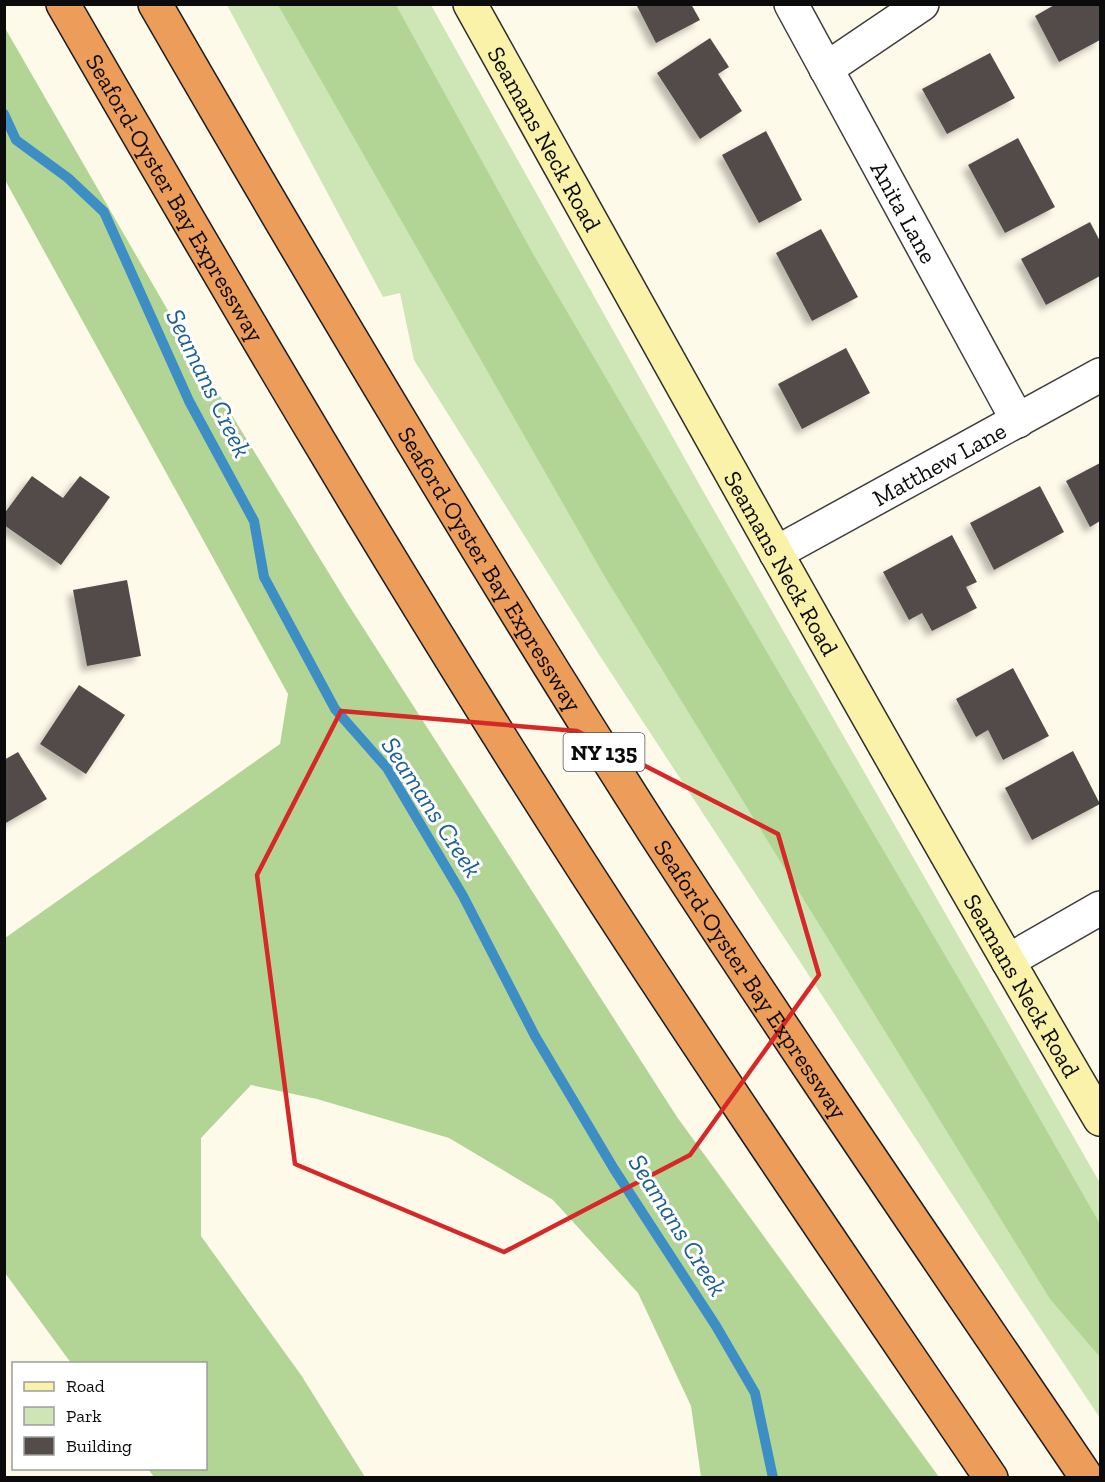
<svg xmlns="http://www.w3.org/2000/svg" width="1105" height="1482" font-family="'Zilla Slab',serif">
<defs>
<filter id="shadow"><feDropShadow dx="-5.5" dy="5.5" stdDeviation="3" flood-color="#0004"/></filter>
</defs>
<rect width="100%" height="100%" fill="#fefaea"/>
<path fill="#cee6b6" d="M 227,5 L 431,5 L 703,491 L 1100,1183 L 1100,1418 L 1020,1298 L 598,653 L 414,360 L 400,293 L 383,297 Z"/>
<g fill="#b2d596">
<path d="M 278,5 L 396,5 L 532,252 L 993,1037 L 1100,1224 L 1100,1357 L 1050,1299 L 605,577 Z"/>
<path d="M 5,28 L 174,321 L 346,601 L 677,1117 L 939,1477 L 701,1477 L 691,1406 L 638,1293 L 553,1200 L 449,1138 L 317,1099 L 251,1085 L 201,1138 L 201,1236 L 301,1375 L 365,1477 L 154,1477 L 148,1469 L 206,1468 L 206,1364 L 71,1363 L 5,1273 L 5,938 L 280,744 L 288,694 L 5,180 Z"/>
</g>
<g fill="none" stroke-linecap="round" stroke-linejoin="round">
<path stroke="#3d8ec5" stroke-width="10" d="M 4,114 L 16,140 L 68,178 L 104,212 L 189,401 L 254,521 L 264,577 L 335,709 L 387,768 L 463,896 L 535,1036 L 614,1169 L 716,1326 L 755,1393 L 773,1478"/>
</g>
<g fill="#534c48" filter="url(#shadow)">
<path d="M 636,4 L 691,4 L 700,20 L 656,43 Z"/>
<path d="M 1056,4 L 1100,4 L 1100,40 L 1059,62 L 1035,16 Z"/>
<path d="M 710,38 L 729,67 L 718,74 L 742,111 L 700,139 L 657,73 Z"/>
<path d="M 990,53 L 1015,98 L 947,134 L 922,89 Z"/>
<path d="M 766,131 L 802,200 L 759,223 L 722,155 Z"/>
<path d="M 1018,138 L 1055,207 L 1005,233 L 968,165 Z"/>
<path d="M 1090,222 L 1100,241 L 1100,276 L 1046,305 L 1021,259 Z"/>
<path d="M 821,229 L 858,297 L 812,321 L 776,253 Z"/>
<path d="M 846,348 L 870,393 L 802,429 L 778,384 Z"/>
<path d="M 1100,463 L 1100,521 L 1090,527 L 1066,481 Z"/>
<path d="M 32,476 L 63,498 L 80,476 L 110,497 L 61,565 L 4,525 L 4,514 Z"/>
<path d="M 1040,486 L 1064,532 L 994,570 L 970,523 Z"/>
<path d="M 952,535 L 977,582 L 966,587 L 977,608 L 932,631 L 922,613 L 909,620 L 883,572 Z"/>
<path d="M 127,580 L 141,656 L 87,666 L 73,590 Z"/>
<path d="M 1013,668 L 1049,736 L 1003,760 L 988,730 L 976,737 L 956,699 Z"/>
<path d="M 79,685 L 125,715 L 86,774 L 40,744 Z"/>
<path d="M 1073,751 L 1100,804 L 1032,840 L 1005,788 Z"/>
<path d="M 18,752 L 47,799 L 4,824 L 4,760 Z"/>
</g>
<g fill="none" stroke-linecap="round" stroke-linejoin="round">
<defs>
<g id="street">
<path id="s1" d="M 791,4 L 1018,421"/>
<path d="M 826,69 L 922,4"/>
<path id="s2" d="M 776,553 L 1100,375"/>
<path d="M 1008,961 L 1100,908"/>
</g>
<g id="secondary">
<path id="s3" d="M 470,4 C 678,377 884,751 1100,1119"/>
</g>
<g id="highway">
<path id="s4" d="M 63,4 C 232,297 404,590 587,874 C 718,1077 855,1277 991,1478"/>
<path id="s5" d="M 155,4 C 316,283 480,559 653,830 C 794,1048 941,1262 1087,1478"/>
</g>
</defs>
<use href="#street" stroke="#3e3e3e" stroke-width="36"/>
<use href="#secondary" stroke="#2d2d2d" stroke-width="36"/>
<use href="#highway" stroke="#1c1c1c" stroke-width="36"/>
<use href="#street" stroke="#fff" stroke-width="33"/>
<use href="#secondary" stroke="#faf2a8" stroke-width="33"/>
<use href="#highway" stroke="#ec9d59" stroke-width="33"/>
</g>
<path fill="none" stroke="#d62828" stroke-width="4.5" stroke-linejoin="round" d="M 341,711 L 577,731 L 778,834 L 819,975 L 690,1155 L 504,1252 L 295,1164 L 257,875 Z"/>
<g text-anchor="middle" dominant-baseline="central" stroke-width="6" stroke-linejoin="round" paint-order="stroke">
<rect fill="#fff" stroke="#545454" stroke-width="1.5" x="563.5" y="733" width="81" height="38" rx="4.5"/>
<g font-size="22" font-weight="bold" fill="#0b0b0b">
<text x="604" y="752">NY 135</text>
</g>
<g font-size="24" fill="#0b0b0b" stroke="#fff">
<text stroke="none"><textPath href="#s3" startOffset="154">Seamans Neck Road</textPath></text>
<text stroke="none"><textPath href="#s4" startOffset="224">Seaford-Oyster Bay Expressway</textPath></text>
<text stroke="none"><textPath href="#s1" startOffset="237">Anita Lane</textPath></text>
<text stroke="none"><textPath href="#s2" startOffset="186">Matthew Lane</textPath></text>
<text stroke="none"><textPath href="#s3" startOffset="640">Seamans Neck Road</textPath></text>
<text stroke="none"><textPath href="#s5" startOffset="657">Seaford-Oyster Bay Expressway</textPath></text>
<text stroke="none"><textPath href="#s5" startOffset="1143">Seaford-Oyster Bay Expressway</textPath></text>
<text stroke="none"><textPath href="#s3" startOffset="1126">Seamans Neck Road</textPath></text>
</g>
<g font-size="26" font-style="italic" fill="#1c5f95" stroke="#fff">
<text transform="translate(209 383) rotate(64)">Seamans Creek</text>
<text transform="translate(432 807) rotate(57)">Seamans Creek</text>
<text transform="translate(678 1225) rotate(58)">Seamans Creek</text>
</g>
</g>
<rect width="1105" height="1482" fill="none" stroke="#0b0b0b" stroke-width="12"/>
<rect x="12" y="1362" width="195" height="108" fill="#ffffff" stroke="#9d9d9d" stroke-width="1.5"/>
<rect x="24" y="1382" width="30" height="9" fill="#faf2a8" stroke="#9d9d9d" stroke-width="1.5"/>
<text x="66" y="1392" font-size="18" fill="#0b0b0b">Road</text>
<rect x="24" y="1407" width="30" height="18" fill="#cee6b6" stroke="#9d9d9d" stroke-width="1.5"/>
<text x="66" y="1422" font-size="18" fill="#0b0b0b">Park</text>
<rect x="24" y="1437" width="30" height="18" fill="#534c48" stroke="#9d9d9d" stroke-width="1.5"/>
<text x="66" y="1452" font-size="18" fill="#0b0b0b">Building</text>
</svg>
